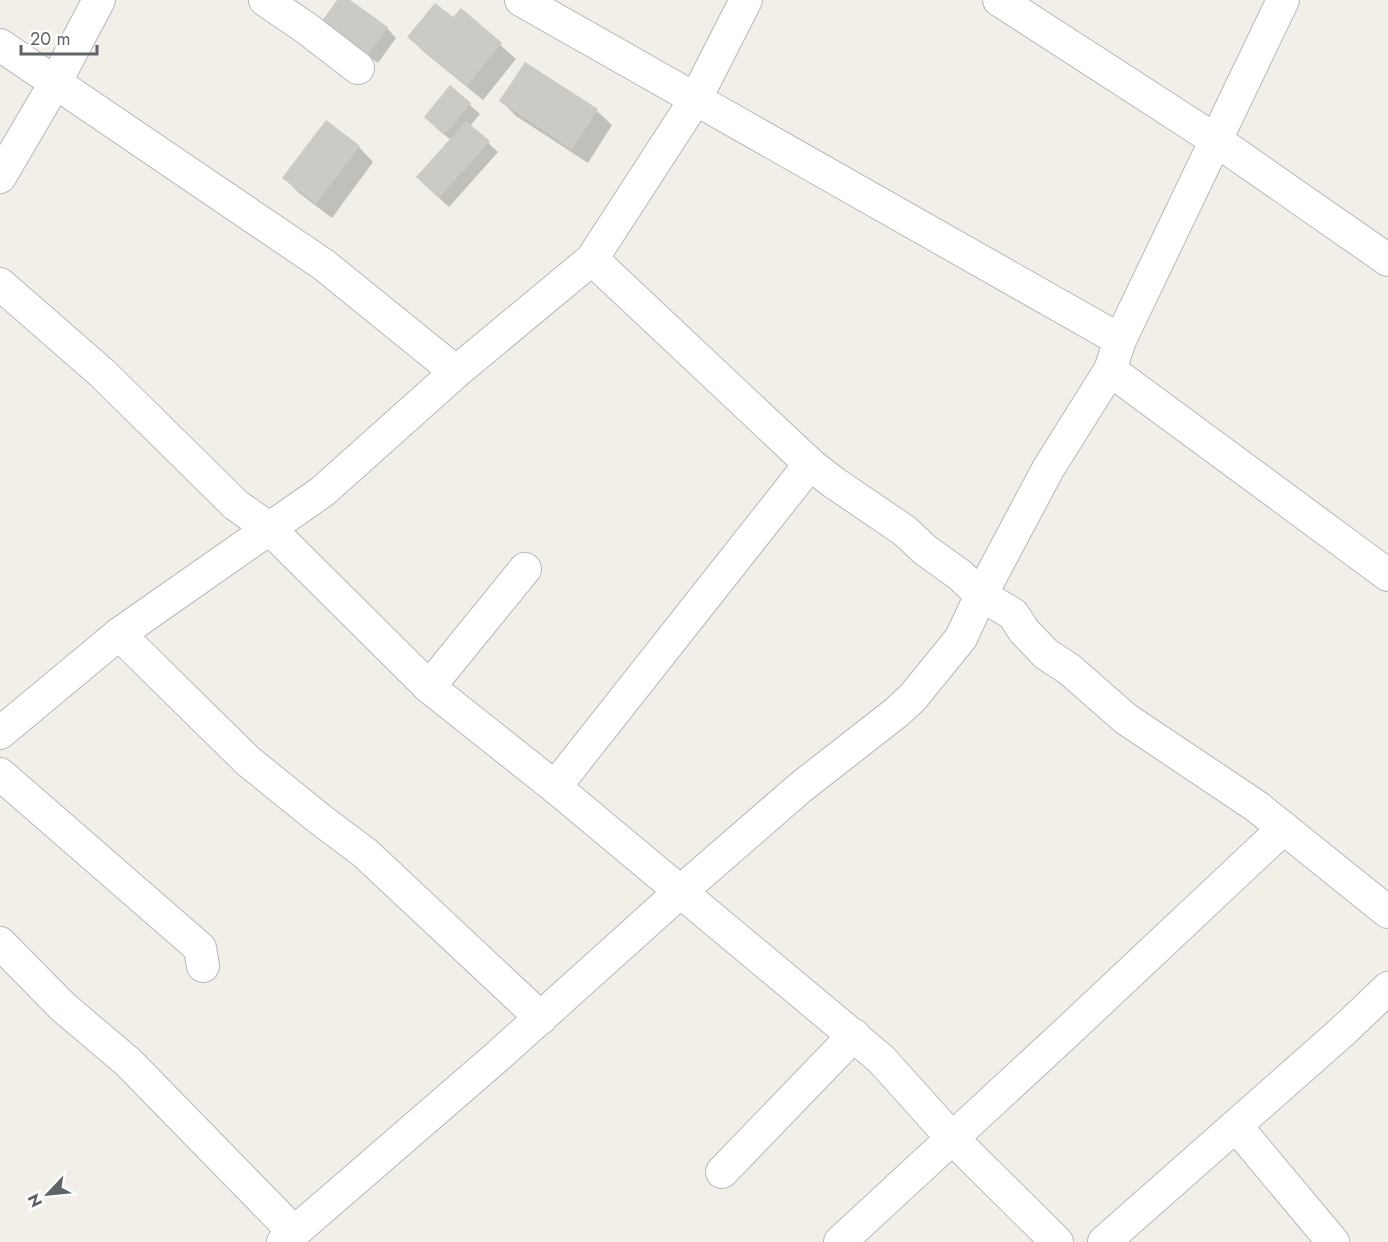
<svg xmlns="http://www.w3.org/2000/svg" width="1388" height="1242" font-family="Jost,sans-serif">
<rect width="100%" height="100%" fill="#f1efe8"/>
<g fill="#0003">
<path d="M 339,0 L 348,0 L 387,28 L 396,38 L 378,63 L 334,31 Z"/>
<path d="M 461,10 L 516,59 L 483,100 L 424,52 L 409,37 L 453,19 Z"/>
<path d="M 450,87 L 480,114 L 470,126 L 498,152 L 449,207 L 427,187 L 451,140 L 435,127 Z"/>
<path d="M 501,101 L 597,111 L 612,125 L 588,163 L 516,116 Z"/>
<path d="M 359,147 L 373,162 L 332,218 L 299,193 L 284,178 Z"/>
</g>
<g fill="#cccac5">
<path d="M 337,0 L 350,0 L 388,27 L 368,55 L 322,21 Z"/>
<path d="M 435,3 L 453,17 L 461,8 L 502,43 L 467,86 L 407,37 Z"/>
<path d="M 525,62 L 598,109 L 572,150 L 499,101 Z"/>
<path d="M 450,85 L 471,103 L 444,135 L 424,117 Z"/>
<path d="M 326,120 L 360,146 L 316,204 L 282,178 Z"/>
<path d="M 466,121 L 490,141 L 439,198 L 416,177 Z"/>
</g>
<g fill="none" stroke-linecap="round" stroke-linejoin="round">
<defs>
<g id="minor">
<path d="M 265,0 L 306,28 L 358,68"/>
<path d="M 521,0 L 1120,340"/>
<path d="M 999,0 L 1217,141 L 1388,260"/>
<path d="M 0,45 L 324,265 L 456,372"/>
<path d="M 0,177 L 55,83 L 99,0"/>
<path d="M 592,259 L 810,464 L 833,482 L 905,531 L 925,550 L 960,575 L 981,595 L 1013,614 L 1024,631 L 1046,654 L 1069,669 L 1126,719 L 1256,806 L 1388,912"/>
<path d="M 0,284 L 102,373 L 236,505 L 270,529 L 429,687 L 555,787 L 881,1059 L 952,1138 L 1057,1242"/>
<path d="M 1110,370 L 1388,575"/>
<path d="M 119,634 L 248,761 L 321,820 L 365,853 L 541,1018"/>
<path d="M 429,687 L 525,569"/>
<path d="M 0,733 L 119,634 L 323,491 L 456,372 L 592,259 L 695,100 L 746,0"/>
<path d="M 0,774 L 200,948 L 203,966"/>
<path d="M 555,787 L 810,464"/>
<path d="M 0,943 L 63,1007 L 128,1062 L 294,1232"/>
<path d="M 1236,1126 L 1333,1242"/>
<path d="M 722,1172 L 854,1035"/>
<path d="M 283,1242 L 499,1055 L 680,892 L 801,787 L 897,712 L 913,697 L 961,638 L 981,595 L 1048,469 L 1110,370 L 1120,340 L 1283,0"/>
<path d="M 840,1242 L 1066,1033 L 1284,828"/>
<path d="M 1104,1242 L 1344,1030 L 1388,988"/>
</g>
</defs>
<use href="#minor" stroke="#b5b8bc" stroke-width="34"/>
<use href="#minor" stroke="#fff" stroke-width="32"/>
</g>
<g transform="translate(48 1194) rotate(244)" stroke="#ffffff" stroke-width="4.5" paint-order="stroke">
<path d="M0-4.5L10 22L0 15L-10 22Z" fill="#5f6368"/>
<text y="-9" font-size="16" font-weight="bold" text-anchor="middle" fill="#5f6368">N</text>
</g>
<path d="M21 45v9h76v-9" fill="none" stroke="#5f6368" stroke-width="3"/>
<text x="30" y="45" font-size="18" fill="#5f6368" stroke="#ffffff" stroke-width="4.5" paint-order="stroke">20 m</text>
</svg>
